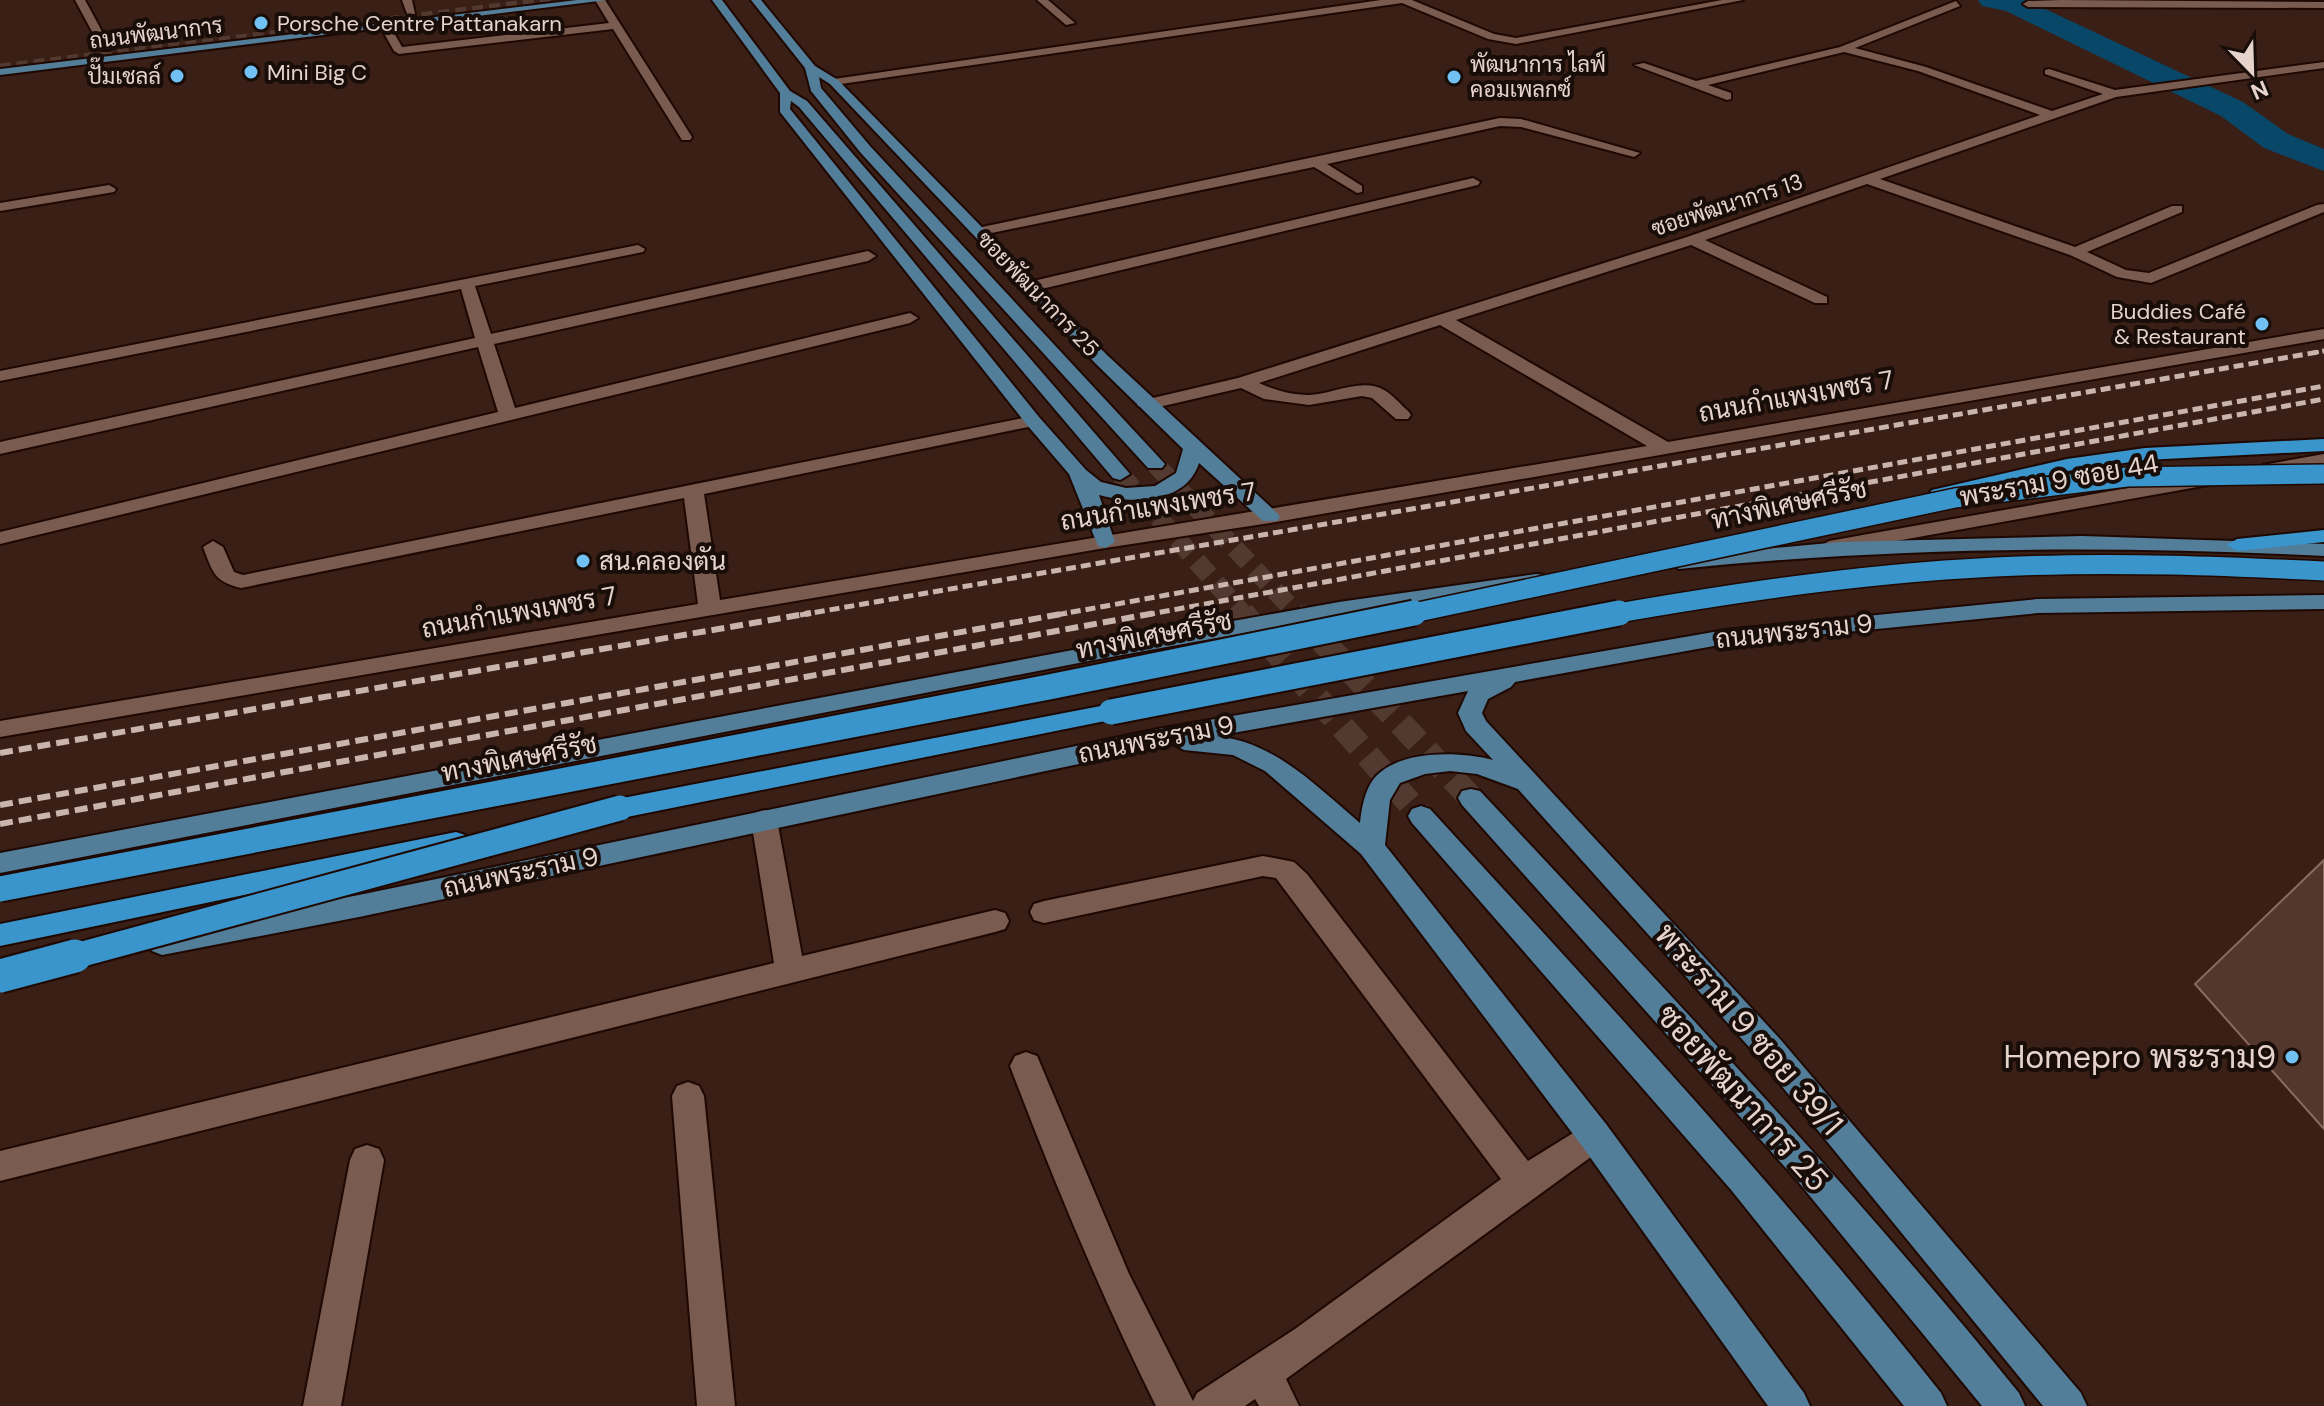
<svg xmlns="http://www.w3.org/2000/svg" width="2324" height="1406" font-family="'DM Sans',Sarabun,sans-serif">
<rect width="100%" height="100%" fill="#391f15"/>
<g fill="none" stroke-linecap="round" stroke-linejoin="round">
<path fill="#094768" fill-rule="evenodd" d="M 1978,0 L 2026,0 L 2243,102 L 2288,134 L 2324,149 L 2324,171 L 2264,148 L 2221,116 L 2006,11 L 1982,6 Z"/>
</g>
<path fill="#53372c" stroke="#8a6b5f" stroke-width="2" d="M 2324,860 L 2324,1129 L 2195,984 Z"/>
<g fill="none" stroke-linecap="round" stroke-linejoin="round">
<path stroke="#533a30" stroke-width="11" stroke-dasharray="11 6" stroke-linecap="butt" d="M 0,69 L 567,0"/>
<g stroke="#533a30" stroke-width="19" stroke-dasharray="19 10" stroke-linecap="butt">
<path d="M 1155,464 L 1298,615"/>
<path d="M 1120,474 L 1244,615"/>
</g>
<g stroke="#533a30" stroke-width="25" stroke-dasharray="25 13" stroke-linecap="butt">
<path d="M 1242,613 L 1421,816"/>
<path d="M 1296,613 L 1471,798"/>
</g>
<defs>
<g id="minor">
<path d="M 75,0 L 85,0 L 111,48 L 110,50 L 102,50 Z"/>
<path d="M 402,0 L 412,0 L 415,14 L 407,14 Z"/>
<path d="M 595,0 L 605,0 L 692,137 L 690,140 L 682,140 L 613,29 L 399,54 L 394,51 L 380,26 L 389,24 L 402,47 L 609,23 Z"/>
<path d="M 1037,0 L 1048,0 L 1075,23 L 1066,25 Z"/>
<path d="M 1381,0 L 1412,0 L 1494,34 L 1516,38 L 1722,0 L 1743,0 L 1516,44 L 1488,39 L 1402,3 L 834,85 L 828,82 L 834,79 Z"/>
<path d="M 2061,0 L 2324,2 L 2324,8 L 2028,7 L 2023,4 L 2028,1 Z"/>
<path d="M 1956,1 L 1960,6 L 1855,48 L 1926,67 L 2052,111 L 2103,94 L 2045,74 L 2045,70 L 2049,69 L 2115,90 L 2324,62 L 2324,68 L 2116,97 L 1880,179 L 2075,247 L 2172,206 L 2182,206 L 2182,212 L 2087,252 L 2126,270 L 2149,273 L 2317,205 L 2324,204 L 2324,212 L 2151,283 L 2117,277 L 2070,255 L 1867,184 L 1705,240 L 1827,297 L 1827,303 L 1815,303 L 1691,245 L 1456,320 L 1668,442 L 2324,329 L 2324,339 L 1270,523 L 1105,548 L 0,737 L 0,721 L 698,604 L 684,498 L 241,588 C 213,581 213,572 203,547 L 213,541 L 223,547 L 234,572 L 243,575 L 1033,416 L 1042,421 L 1033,426 L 704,494 L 720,600 L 1647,446 L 1440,325 L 1259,383 C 1274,390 1291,395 1308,395 C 1331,395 1362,377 1384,390 C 1393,395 1401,405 1408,411 L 1411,415 L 1408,419 L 1396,419 L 1372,398 L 1362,396 L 1309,405 L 1264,399 L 1241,388 L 1146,410 L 1137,405 L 1140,401 L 1238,378 L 1687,237 L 2040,115 L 1918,71 L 1844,52 L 1708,85 L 1731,93 L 1731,99 L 1727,100 L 1634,65 L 1644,63 L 1696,81 L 1840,47 Z"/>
<path d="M 1500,118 L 1521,119 L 1640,153 L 1634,157 L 1521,127 L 1500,126 L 1327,164 L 1362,186 L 1362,192 L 1357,193 L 1314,167 L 977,236 L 970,232 L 977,228 Z"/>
<path d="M 1473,178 L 1480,182 L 1478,185 L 1029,292 L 1021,287 L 1029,282 Z"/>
<path d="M 109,185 L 116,189 L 114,192 L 0,211 L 0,203 Z"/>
<path d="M 638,245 L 645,249 L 643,252 L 475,286 L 491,334 L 868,251 L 876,256 L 868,261 L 494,344 L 515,408 L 910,313 L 918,318 L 910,323 L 0,544 L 0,532 L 498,412 L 478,347 L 0,454 L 0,442 L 475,338 L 461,289 L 0,381 L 0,371 Z"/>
<path d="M 2324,454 L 2324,466 L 2263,477 L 2253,471 L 2263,465 Z"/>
<path d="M 2207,474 L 2217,480 L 2214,484 L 1829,553 L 1819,547 L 1829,541 Z"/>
<path d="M 764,810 L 773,813 L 777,820 L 802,956 L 995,910 L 1005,913 L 1009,921 L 1005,929 L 995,932 L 0,1181 L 0,1151 L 774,963 L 751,820 L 755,813 Z"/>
<path d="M 1263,856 L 1294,862 L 1307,874 L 1528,1161 L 1594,1120 L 1606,1124 L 1610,1135 L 1606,1146 L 1286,1379 L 1299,1406 L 1259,1406 L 1255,1399 L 1245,1406 L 1156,1406 C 1101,1295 1054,1182 1010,1066 L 1015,1056 L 1026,1052 L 1037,1056 L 1129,1274 L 1193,1401 L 1197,1393 L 1295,1329 L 1501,1179 L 1276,878 L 1263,876 L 1044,923 L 1034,920 L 1030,912 L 1034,904 L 1044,901 Z"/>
<path d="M 688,1082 L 699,1086 L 704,1096 L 735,1406 L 697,1406 L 672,1096 L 677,1086 Z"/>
<path d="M 367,1145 L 379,1149 L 384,1160 L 341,1406 L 303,1406 L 350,1160 L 355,1149 Z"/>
</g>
<g id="major">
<path d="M 577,0 L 607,0 L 0,75 L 0,69 Z"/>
<path d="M 712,0 L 722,0 L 790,91 L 807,101 L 1130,474 L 1120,480 L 1113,478 L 799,107 L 791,101 L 790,109 L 1039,417 L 1086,470 L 1101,482 L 1126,488 L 1155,486 L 1176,473 L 1183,449 L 1095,363 L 830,84 L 819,77 L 821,88 L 870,146 L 1165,464 L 1162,468 L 1148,468 L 860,152 L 811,91 L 805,68 L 751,0 L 761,0 L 815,66 L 838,80 L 1107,355 L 1277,513 L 1280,517 L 1277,521 L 1263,521 L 1199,463 C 1186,504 1132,504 1099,495 L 1115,542 L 1105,548 L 1098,546 L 1069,474 L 1027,425 L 780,112 L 780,93 Z"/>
<path d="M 2082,536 L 2324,544 L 2324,556 C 2108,545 1894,547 1679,569 L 1668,563 L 1679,557 L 1840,542 Z"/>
<path d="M 1536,574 L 1544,575 L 1547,580 L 1544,585 L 1339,616 L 1094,660 L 0,873 L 0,853 L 1094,646 L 1339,602 Z"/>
<path d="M 2324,595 L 2324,609 L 2038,613 L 1725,644 L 1515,682 L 1511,687 L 1488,699 L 1482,713 L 1486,721 L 1780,1039 L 2081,1393 L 2087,1406 L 2043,1406 L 1758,1057 L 1518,789 L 1477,774 L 1450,771 L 1425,774 L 1400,783 L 1390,800 L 1385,845 L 1606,1124 L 1804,1393 L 1810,1406 L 1768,1406 L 1582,1146 L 1361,854 L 1265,771 L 1233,755 L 1184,750 L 1173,744 L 359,917 L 162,955 L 152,951 L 148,943 L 152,935 L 162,931 L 359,895 L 1158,729 L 1725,630 L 2038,599 ZM 1468,691 L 1458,713 L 1466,731 L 1493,760 C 1462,752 1409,750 1382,771 C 1366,782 1362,805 1360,823 C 1316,786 1275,742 1216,736 Z"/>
<path d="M 1471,789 L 1480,791 C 1664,988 1849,1183 2019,1393 L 2025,1406 L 1982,1406 L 1800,1184 L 1462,805 L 1458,798 L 1462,791 Z"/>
<path d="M 1421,806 L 1430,809 C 1605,1000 1781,1190 1941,1393 L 1947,1406 L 1904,1406 L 1732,1191 L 1412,823 L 1408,816 L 1412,809 Z"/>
</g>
<g id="highway">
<path d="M 2324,439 L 2324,451 L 2145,460 L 2067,471 L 1939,500 L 1929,494 L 1932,490 L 2067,459 L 2145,448 Z"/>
<path d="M 2324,530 L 2324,542 L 2237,551 L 2227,545 L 2237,539 Z"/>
<path d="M 1111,704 L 1120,706 L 1123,712 L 1120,718 L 602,822 L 593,819 L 589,812 L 593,805 L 602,802 Z"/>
<path d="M 456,832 L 465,835 L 469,842 L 465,849 L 0,946 L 0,924 Z"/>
</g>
</defs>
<use href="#minor" stroke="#1f0802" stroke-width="4"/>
<use href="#major" stroke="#1f0802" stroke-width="4"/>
<use href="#highway" stroke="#1f0802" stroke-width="4"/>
<use href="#minor" fill="#795b4f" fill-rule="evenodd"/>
<use href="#major" fill="#537e99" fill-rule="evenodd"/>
<use href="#highway" fill="#3995cb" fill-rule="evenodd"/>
<path stroke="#c9b5ae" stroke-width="4" stroke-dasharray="7 4" stroke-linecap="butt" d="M 2312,353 L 2324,351"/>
<g stroke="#c9b5ae" stroke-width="5" stroke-dasharray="10 5" stroke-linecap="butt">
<path d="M 800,615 L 2324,351"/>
<path d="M 1056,615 L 2324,386"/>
<path d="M 1145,615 L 2324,399"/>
</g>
<g stroke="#c9b5ae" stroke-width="6" stroke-dasharray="13 6" stroke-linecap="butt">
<path d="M 0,753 L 811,613"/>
<path d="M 0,805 L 1067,613"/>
<path d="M 0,824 L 1155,613"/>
</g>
<defs>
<g id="highway-bridge-far2">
<path d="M 1404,615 L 1955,498 L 2127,477 L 2324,474"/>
<path d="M 1607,615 C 1743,591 1881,571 2019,566 C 2121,562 2222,566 2324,571"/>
</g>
<g id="highway-bridge-far1">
<path d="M 1111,712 L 1619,613"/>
<path d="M 0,889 L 1049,687 L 1414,613"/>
<path d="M 68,958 L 620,808"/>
</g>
<path id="highway-bridge" d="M 0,976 L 75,956"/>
</defs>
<use href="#highway-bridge-far2" stroke="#1f0802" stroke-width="22" stroke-linecap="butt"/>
<use href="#highway-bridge-far1" stroke="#1f0802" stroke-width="29" stroke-linecap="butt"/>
<use href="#highway-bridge" stroke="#1f0802" stroke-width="37" stroke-linecap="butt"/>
<use href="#highway-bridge-far2" stroke="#3995cb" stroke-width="19"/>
<use href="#highway-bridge-far1" stroke="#3995cb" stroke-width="25"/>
<use href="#highway-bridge" stroke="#3995cb" stroke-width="33"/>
</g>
<g fill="#71c1f5" stroke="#180d08" stroke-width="3">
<circle cx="261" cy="23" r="8"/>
<circle cx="251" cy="72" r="8"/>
<circle cx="177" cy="76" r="8"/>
<circle cx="1454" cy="77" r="8"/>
<circle cx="2262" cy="324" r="8"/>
<circle cx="583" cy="561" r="8"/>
<circle cx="2292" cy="1057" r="8"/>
</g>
<g text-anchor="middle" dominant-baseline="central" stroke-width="8" stroke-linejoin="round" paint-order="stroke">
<g font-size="22" fill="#e5d3cc" stroke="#180d08" text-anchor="start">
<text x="277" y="23">Porsche Centre Pattanakarn</text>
<text x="1470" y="64">พัฒนาการ ไลฟ์<tspan x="1470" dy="25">คอมเพลกซ์</tspan></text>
<text x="267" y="72">Mini Big C</text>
<text x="161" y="76" text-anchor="end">ปั๊มเชลล์</text>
<text x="2246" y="311" text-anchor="end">Buddies Café<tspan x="2246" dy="25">&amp; Restaurant</tspan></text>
</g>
<g font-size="22" fill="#e5d3cc" stroke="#180d08">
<text transform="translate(156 33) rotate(-7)">ถนนพัฒนาการ</text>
<text transform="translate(1727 205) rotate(-18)">ซอยพัฒนาการ 13</text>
<text transform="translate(1038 294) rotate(46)">ซอยพัฒนาการ 25</text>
</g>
<g font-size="26" fill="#e5d3cc" stroke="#180d08">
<text transform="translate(1796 396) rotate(-10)">ถนนกำแพงเพชร 7</text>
<text transform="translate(2059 480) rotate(-10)">พระราม 9 ซอย 44</text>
<text transform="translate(1789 504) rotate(-12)">ทางพิเศษศรีรัช</text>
<text transform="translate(1158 506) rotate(-9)">ถนนกำแพงเพชร 7</text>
<text transform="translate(519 612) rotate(-10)">ถนนกำแพงเพชร 7</text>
<text transform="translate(1794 631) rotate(-6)">ถนนพระราม 9</text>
<text transform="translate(1154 635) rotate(-11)">ทางพิเศษศรีรัช</text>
<text transform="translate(1156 739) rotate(-11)">ถนนพระราม 9</text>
<text transform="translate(519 758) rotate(-11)">ทางพิเศษศรีรัช</text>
<text transform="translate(521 872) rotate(-12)">ถนนพระราม 9</text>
</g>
<g font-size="26" fill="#e5d3cc" stroke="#180d08" text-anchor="start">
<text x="599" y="561">สน.คลองตัน</text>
</g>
<g font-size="32" fill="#e5d3cc" stroke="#180d08">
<text transform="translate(1749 1029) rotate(49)">พระราม 9 ซอย 39/1</text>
<text transform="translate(1743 1098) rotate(48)">ซอยพัฒนาการ 25</text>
</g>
<g font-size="32" fill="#e5d3cc" stroke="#180d08" text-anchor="end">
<text x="2276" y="1057">Homepro พระราม9</text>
</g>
</g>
<g transform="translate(2252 72) rotate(157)" stroke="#180d08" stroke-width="6" paint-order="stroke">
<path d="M0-6L14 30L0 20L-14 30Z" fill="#e5d3cc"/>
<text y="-12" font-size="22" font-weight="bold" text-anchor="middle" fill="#e5d3cc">N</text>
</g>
</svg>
